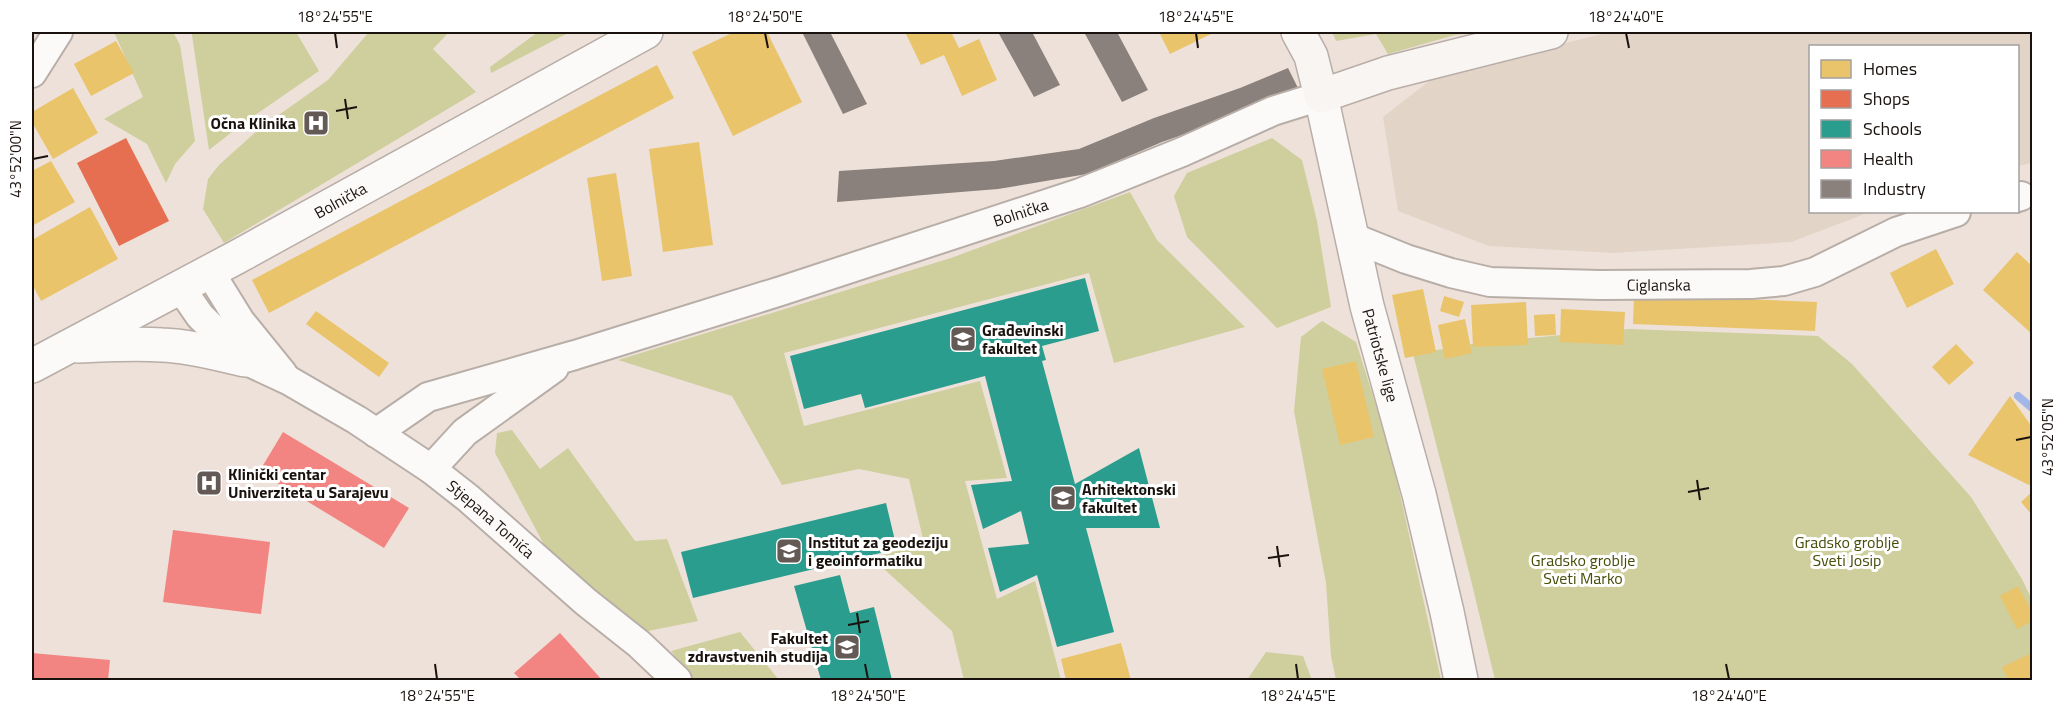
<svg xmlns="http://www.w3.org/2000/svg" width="2064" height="712" font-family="'Titillium Web',sans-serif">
<rect width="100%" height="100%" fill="#eee1d9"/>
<path fill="#e2d4c6" d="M 1610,32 L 2032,32 L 2032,163 L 2018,166 L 2018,46 L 1810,46 L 1810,212 L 1870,212 L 1791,242 L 1613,253 L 1489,246 L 1398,211 L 1383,117 L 1437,75 Z"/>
<g fill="#cfce9d">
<path d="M 114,32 L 173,32 L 180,45 L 195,141 L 175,164 L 166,183 L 147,144 L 104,119 L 143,97 Z"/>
<path d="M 190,32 L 296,32 L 319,71 L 245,122 L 209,150 L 192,35 Z"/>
<path d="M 369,32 L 449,32 L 433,49 L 476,92 L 224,243 L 203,209 L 208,179 L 219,165 L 259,129 L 328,80 Z"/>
<path d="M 538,32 L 570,32 L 491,73 L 490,67 Z"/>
<path d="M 1332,32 L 1480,32 L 1455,35 L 1388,54 L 1376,34 L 1336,41 Z"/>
<path d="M 1272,138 L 1302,160 L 1317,221 L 1331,307 L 1277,328 L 1187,237 L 1174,196 L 1187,173 Z"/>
<path d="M 1130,192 L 1157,240 L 1245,327 L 1114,363 L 1089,273 L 784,353 L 804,426 L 980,381 L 1007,478 L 965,481 L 997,599 L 1035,581 L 1061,680 L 964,680 L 952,631 L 872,558 L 924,543 L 909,479 L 859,469 L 782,485 L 732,396 L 618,360 L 951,258 Z"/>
<path d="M 1322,321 L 1356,342 L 1391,453 L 1441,680 L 1336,680 L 1331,656 L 1326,583 L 1294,411 L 1301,337 Z"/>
<path d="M 1629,329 L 1818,336 L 1852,364 L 1971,497 L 2022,579 L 2032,600 L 2032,680 L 1495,680 L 1470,576 L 1413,354 L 1484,342 Z"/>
<path d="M 512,430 L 540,469 L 568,448 L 635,541 L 667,539 L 698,621 L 643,632 L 548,552 L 495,453 L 497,433 Z"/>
<path d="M 740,632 L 779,680 L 695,680 L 671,651 Z"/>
<path d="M 1266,652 L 1303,656 L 1312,680 L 1247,680 Z"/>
</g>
<g fill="#e9c46a">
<path d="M 734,32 L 767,32 L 802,102 L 733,136 L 692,52 Z"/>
<path d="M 905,32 L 951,32 L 959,48 L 979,39 L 997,80 L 962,96 L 944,55 L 921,65 Z"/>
<path d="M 1159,32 L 1215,32 L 1170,54 Z"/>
<path d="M 116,41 L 134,73 L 91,96 L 74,64 Z"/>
<path d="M 657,65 L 674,98 L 269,313 L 252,280 Z"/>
<path d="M 73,88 L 98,133 L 53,159 L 32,122 L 32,112 Z"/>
<path d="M 699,142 L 713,245 L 663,252 L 649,149 Z"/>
<path d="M 51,161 L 75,202 L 32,226 L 32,171 Z"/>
<path d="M 616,173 L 632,276 L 602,281 L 587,178 Z"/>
<path d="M 90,207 L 118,259 L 41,301 L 32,284 L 32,240 Z"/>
<path d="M 1936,249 L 1954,284 L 1907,308 L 1890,273 Z"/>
<path d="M 2017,252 L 2032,266 L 2032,334 L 1983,290 Z"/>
<path d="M 1423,289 L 1436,352 L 1405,358 L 1392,295 Z"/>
<path d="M 1634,295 L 1817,302 L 1815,331 L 1633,324 Z"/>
<path d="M 1444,296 L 1464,302 L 1459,317 L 1440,311 Z"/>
<path d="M 1526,302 L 1528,345 L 1473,347 L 1471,305 Z"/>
<path d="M 1561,309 L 1625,312 L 1623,345 L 1560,342 Z"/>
<path d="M 316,311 L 389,363 L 379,377 L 306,324 Z"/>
<path d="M 1555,314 L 1556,335 L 1535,336 L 1534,315 Z"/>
<path d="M 1465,319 L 1472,353 L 1445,359 L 1438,325 Z"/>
<path d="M 1956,344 L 1974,363 L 1949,385 L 1932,367 Z"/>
<path d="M 1356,361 L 1374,437 L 1340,445 L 1322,369 Z"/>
<path d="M 2010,396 L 2032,427 L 2032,482 L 2029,485 L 1968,455 Z"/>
<path d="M 2032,492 L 2032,515 L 2021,502 Z"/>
<path d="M 2018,586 L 2032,612 L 2032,621 L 2017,629 L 2000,596 Z"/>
<path d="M 1121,643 L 1131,680 L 1066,680 L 1061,659 Z"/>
<path d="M 2032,653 L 2032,676 L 2023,680 L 2008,680 L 2002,667 Z"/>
</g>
<path fill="#e76f51" d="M 126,138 L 169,221 L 119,246 L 77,163 Z"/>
<g fill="#2a9d8f">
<path d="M 1085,278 L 1099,331 L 1042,346 L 1046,360 L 1042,361 L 1075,484 L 1139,448 L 1160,528 L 1086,528 L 1114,632 L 1057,647 L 1037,575 L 1000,592 L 988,548 L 1029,544 L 1021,511 L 983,529 L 971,485 L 1012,481 L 985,376 L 865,408 L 861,394 L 804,409 L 790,356 Z"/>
<path d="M 886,503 L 897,549 L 693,598 L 681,552 Z"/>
<path d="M 840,575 L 850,613 L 874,607 L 892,680 L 821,680 L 794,586 Z"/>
</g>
<g fill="#f28482">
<path d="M 283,432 L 409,508 L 384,548 L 259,472 Z"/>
<path d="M 173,530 L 270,542 L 261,614 L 163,602 Z"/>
<path d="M 560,633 L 602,680 L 521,680 L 514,673 Z"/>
<path d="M 32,653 L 110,660 L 108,680 L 32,680 Z"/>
</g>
<g fill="#8a817c">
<path d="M 802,32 L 830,32 L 867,104 L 843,114 Z"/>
<path d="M 998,32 L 1032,32 L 1060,85 L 1034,97 Z"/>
<path d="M 1084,32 L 1117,32 L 1148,90 L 1122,102 Z"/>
<path d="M 1288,68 L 1299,90 L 1248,112 L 1162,142 L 1087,174 L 998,189 L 837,202 L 839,171 L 994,161 L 1079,149 L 1154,118 L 1240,88 Z"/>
</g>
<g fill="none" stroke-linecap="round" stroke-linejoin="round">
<path stroke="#a2b6e8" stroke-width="8" d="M 2018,396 L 2032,408"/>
<defs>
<g id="minor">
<path d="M 32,73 L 58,32"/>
<path d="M 2018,197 L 2021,196"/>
<path id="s1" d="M 1354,238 L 1406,259 L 1451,273 L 1490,282 L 1600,285 L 1751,284 L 1784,281 L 1815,272 L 1896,232 L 1956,212"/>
<path d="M 209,271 L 240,321 L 283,374"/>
<path id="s2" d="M 180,287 L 200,316 L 245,360 L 288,380 L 357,420 L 431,469 L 468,498 L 586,602 L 639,644 L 677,680"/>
<path id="s3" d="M 376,433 L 428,397 L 575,355 L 781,291 L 1080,193 L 1182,152 L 1273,111 L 1321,96"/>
<path d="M 431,469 L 465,432 L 554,368"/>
</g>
<g id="tertiary">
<path id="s4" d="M 1321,96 L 1367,306 L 1419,494 L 1447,612 L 1461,680"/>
<path d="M 78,346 C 106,345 134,343 162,345 C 190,346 218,354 245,360"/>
<path id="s5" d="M 32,366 L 237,257 L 646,32"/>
</g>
<path id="secondary" d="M 1298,32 L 1311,56 L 1321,96 L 1388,73 L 1551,32"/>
</defs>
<use href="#minor" stroke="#b8aea8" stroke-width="32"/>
<use href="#tertiary" stroke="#b8aea8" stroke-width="36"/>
<use href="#secondary" stroke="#b8aea8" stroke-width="36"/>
<use href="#minor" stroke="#fcfaf9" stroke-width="28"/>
<use href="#tertiary" stroke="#fcfaf9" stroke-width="33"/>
<use href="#secondary" stroke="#f9f5f3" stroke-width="33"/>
</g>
<path fill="none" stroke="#1a120e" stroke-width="2" d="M 335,33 L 337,48M 765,33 L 768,48M 1196,33 L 1198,48M 1626,33 L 1629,48M 345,99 L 348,119M 336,111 L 357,107M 33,159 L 48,156M 2016,440 L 2031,437M 1697,480 L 1700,500M 1688,492 L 1709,488M 1277,546 L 1280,567M 1268,558 L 1289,555M 857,613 L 860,633M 848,625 L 869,621M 435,664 L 437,679M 865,664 L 868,679M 1296,664 L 1298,679M 1726,664 L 1729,679"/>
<defs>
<symbol id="hospital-square" viewBox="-11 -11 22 22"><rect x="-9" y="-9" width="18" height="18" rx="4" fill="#645a55" stroke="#fff"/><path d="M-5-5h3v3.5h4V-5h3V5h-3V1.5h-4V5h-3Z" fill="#fff"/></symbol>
<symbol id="university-square" viewBox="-11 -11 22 22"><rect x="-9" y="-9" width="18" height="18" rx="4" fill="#645a55" stroke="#fff"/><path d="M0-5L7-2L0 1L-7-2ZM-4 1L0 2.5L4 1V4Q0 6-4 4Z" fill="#fff"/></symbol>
</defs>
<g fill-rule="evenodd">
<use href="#hospital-square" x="301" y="108" width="30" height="30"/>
<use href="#university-square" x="948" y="324" width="30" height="30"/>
<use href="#hospital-square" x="194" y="468" width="30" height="30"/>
<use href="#university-square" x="1048" y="483" width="30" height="30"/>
<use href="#university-square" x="774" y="536" width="30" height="30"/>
<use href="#university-square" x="832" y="632" width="30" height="30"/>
</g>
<g text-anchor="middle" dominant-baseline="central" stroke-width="6" stroke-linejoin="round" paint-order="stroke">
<g font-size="16" font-weight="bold" fill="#1a120e" stroke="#fff" text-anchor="start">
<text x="296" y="123" text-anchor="end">Očna Klinika</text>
<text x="982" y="330">Građevinski<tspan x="982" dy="18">fakultet</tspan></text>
<text x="228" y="474">Klinički centar<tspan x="228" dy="18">Univerziteta u Sarajevu</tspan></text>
<text x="1082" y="489">Arhitektonski<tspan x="1082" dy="18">fakultet</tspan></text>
<text x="808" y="542">Institut za geodeziju<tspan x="808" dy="18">i geoinformatiku</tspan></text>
<text x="828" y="638" text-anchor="end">Fakultet<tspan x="828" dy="18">zdravstvenih studija</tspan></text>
</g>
<g font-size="16" fill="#1a120e" stroke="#fff">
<text stroke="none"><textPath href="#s5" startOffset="350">Bolnička</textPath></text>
<text stroke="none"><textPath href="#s3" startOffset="684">Bolnička</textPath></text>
<text stroke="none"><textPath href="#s1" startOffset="312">Ciglanska</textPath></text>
<text stroke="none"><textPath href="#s4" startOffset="266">Patriotske lige</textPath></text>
<text stroke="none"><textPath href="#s2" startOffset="392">Stjepana Tomića</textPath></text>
</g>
<g font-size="16" fill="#484d08" stroke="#fff">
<text x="1847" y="542">Gradsko groblje<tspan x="1847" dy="18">Sveti Josip</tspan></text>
<text x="1583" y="560">Gradsko groblje<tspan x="1583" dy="18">Sveti Marko</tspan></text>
</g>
</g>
<rect width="2064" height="712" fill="none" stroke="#ffffff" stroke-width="66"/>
<rect x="1809" y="45" width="210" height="168" fill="#ffffff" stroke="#a3a09f" stroke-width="1.5"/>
<rect x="1821" y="60" width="30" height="18" fill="#e9c46a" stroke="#a3a09f" stroke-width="1.5"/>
<text x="1863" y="75" font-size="18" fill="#1a120e">Homes</text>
<rect x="1821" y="90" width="30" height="18" fill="#e76f51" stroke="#a3a09f" stroke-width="1.5"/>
<text x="1863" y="105" font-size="18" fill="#1a120e">Shops</text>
<rect x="1821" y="120" width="30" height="18" fill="#2a9d8f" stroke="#a3a09f" stroke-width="1.5"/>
<text x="1863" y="135" font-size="18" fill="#1a120e">Schools</text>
<rect x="1821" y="150" width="30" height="18" fill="#f28482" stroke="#a3a09f" stroke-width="1.5"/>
<text x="1863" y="165" font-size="18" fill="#1a120e">Health</text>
<rect x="1821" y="180" width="30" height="18" fill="#8a817c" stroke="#a3a09f" stroke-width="1.5"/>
<text x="1863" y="195" font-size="18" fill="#1a120e">Industry</text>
<rect x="33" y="33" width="1998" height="646" fill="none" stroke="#1a120e" stroke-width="2"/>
<g font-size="15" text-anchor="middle" fill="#1a120e">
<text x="335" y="22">18°24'55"E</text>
<text x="765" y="22">18°24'50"E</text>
<text x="1196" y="22">18°24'45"E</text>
<text x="1626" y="22">18°24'40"E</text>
<text transform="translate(16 159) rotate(-90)" y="5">43°52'00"N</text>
<text transform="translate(2048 437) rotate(-90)" y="5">43°52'05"N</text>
<text x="437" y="701">18°24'55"E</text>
<text x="868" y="701">18°24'50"E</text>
<text x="1298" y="701">18°24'45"E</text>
<text x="1729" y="701">18°24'40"E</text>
</g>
</svg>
